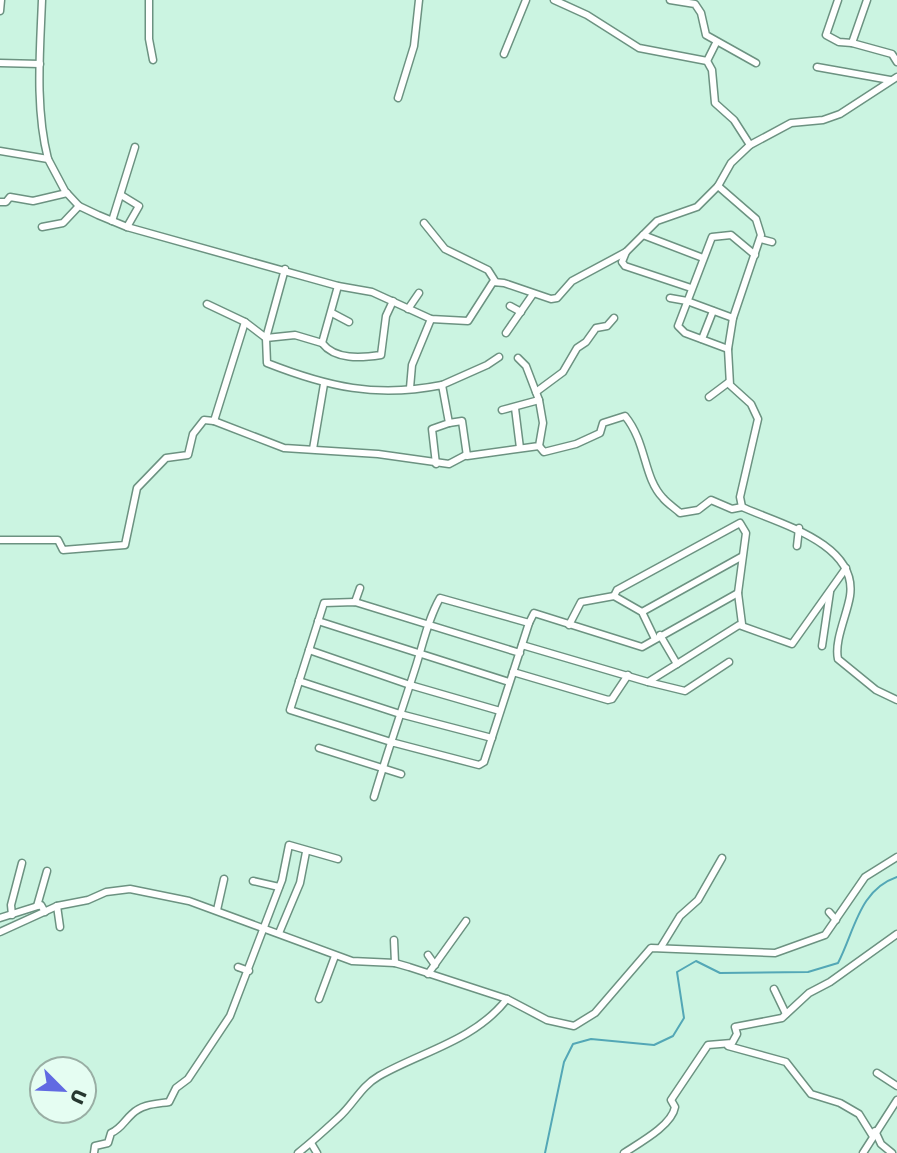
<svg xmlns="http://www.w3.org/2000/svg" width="897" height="1153" font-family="Rubik,sans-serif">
<rect width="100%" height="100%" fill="#cbf4e1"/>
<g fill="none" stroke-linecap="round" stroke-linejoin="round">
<path stroke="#53a7b6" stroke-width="2" d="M 545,1153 L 564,1062 L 573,1044 L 591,1039 L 654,1045 L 673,1036 L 684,1018 L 677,972 L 696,961 L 720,973 L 808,972 L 838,963 C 855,930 859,890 897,877"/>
<defs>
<g id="minor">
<path d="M 42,0 C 40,52 35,108 48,159"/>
<path d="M 149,0 L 149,39 L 153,60"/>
<path d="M 554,0 L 587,15 L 639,48 L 707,61 L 712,70 L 715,103 L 734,120 L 750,145"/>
<path d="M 670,0 L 695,4 L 701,13 L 706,35 L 756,63"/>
<path d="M 838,0 L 826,35 L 839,42 L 852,43"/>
<path d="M 867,0 L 852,43 L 892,54 L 897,62"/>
<path d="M 0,11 L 1,0"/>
<path d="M 504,54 L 526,0"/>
<path d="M 707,61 L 716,43"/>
<path d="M 0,63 L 40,64"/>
<path d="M 817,67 L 890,80"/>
<path d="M 398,98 L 414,46 L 419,0"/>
<path d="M 0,151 L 48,159 L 65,191 L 79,206 L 98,215 L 127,227 L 338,286 L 372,292 L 431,319 L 468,321 L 493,282 L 504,283 L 551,299 L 557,298 L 572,281 L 626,252 L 657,221 L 697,207 L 718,186 L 731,163 L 750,145 L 791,123 L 823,120 L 840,114 L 897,77"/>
<path d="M 718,186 L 756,219 L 761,235 L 733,318 L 728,349 L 730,385 L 751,404 L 758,419 L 740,497 L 742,507"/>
<path d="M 121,195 L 139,206 L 127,227"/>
<path d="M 0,202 L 6,202 L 10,197 L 33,201 L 67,193"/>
<path d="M 112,221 L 135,147"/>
<path d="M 424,223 L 445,249 L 488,270 L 495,281"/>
<path d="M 42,227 L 63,223 L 79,206"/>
<path d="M 643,235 L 703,258"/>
<path d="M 761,239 L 772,242"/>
<path d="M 626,252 L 622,262 L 625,266 L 691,288"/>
<path d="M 285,269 L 266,338 L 267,363 C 328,387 376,398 442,385 L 449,423 L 432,429 L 436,464"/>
<path d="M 670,298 L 687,301 L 733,318"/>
<path d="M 207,304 L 245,322 L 266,338 L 295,335 L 322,343 L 338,286"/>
<path d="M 510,306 L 521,312"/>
<path d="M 408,309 L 419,293"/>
<path d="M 332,313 L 349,322"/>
<path d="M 506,333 L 533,294"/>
<path d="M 702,339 L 713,311"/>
<path d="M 322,343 C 335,360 361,358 381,355 L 386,316 L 393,301"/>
<path d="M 728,349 L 685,333 L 678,326 L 712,237 L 731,235 L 755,255"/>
<path d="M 442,385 L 487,365 L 499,357"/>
<path d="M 410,388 L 412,365 L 431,319"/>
<path d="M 536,392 L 563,372 L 577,348 L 586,342 L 596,328 L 607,326 L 614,318"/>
<path d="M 709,397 L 729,382"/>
<path d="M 515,408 L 520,448"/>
<path d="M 502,410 L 539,400 L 526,366 L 518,358"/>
<path d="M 214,421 L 284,448 L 378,454 L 449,464 L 466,455"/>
<path d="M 449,423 L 462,421 L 467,456 L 539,446 L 543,423 L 539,400"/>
<path d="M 539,446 L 544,452 L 576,444 L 600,433 L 603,423 L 625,416 C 647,443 643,477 663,498 C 668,504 675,508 680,513 L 698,510 L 711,500 L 732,509 L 742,507 C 777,523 858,543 850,596 C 847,615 834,641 838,659 L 876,690 L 897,700"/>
<path d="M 313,449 L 324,384"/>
<path d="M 0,540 L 58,540 L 63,550 L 125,545 L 137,488 L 166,458 L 188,455 L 193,434 L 204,420 L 214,421 L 245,322"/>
<path d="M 797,546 L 799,528"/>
<path d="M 355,602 L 360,588"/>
<path d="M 642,612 L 741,557"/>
<path d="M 318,621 L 509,682"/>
<path d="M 529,623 L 534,613 L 642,647 L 738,593"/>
<path d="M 569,625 L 581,602 L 614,596"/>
<path d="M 660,635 L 677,664 L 739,625 L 792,644 L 846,568"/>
<path d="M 655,639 L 642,612 L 614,596 L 617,590 L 740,523 L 746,533 L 738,593 L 742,624"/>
<path d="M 522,645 L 648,682 L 677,664"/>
<path d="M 822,646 L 830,592"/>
<path d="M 309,650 L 410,685 L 500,711"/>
<path d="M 513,672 L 608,700 L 612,699 L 628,675"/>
<path d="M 299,681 L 400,714 L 492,738"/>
<path d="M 648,682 L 685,691 L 729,662"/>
<path d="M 319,748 L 401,774"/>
<path d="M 374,797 C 387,753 402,710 416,666 C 423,644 428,619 440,598 L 529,623 C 514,669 499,715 484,762 L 479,765 L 391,742 L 290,710 L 324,603 L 355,602 L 520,653"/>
<path d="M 253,881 L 279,887"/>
<path d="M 37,906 L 47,871"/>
<path d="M 57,906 L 60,927"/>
<path d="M 217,910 L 224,879"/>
<path d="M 829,912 L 836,920"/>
<path d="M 12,915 L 11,905 L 22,863"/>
<path d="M 0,918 L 41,905 L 45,912"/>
<path d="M 0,932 L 57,906 L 88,900 L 106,892 L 130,889 L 189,901 L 352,961 L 395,963 L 409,967 L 507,999 L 547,1020 L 574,1026 L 595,1013 L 651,948 L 775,953 L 825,935 L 865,877 L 897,857"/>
<path d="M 279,933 L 300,883 L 306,852"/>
<path d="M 394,940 L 395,963"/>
<path d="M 661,947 L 680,916 L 698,900 L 722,858"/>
<path d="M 428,955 L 435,965"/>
<path d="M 238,967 L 249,971"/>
<path d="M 428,974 L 466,921"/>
<path d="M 774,989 L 786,1014"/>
<path d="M 319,999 L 335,956"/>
<path d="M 728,1046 L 786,1062 L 811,1094 L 840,1103 L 859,1114 L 872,1135"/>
<path d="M 877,1073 L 897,1086"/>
<path d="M 875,1131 L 881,1144 L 892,1153"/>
<path d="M 311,1143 L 317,1153"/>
<path d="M 94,1153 L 95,1146 L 108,1143 L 111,1133 C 121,1129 124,1121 132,1114 C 142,1104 156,1104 169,1102 L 176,1088 L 188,1079 L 230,1016 L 282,880 L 289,845 L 338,859"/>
<path d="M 298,1153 C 312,1142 325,1130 338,1118 C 354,1104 360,1087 379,1076 C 423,1051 474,1041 507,999"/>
<path d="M 624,1153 C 641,1142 672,1125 675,1107 L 671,1100 L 708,1045 L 732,1043 L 737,1034 L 735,1027 L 782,1018 L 809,993 L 830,982 L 897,934"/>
<path d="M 863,1153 L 897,1100"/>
</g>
</defs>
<use href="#minor" stroke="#6c9281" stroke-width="9"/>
<use href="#minor" stroke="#fff" stroke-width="6"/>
</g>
<g transform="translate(63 1090) rotate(114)"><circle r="33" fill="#e5fdf2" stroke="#99aea4" stroke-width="2"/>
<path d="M0-5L12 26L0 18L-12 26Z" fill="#616ae2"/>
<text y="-10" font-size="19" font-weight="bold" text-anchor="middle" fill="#273730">U</text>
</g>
</svg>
